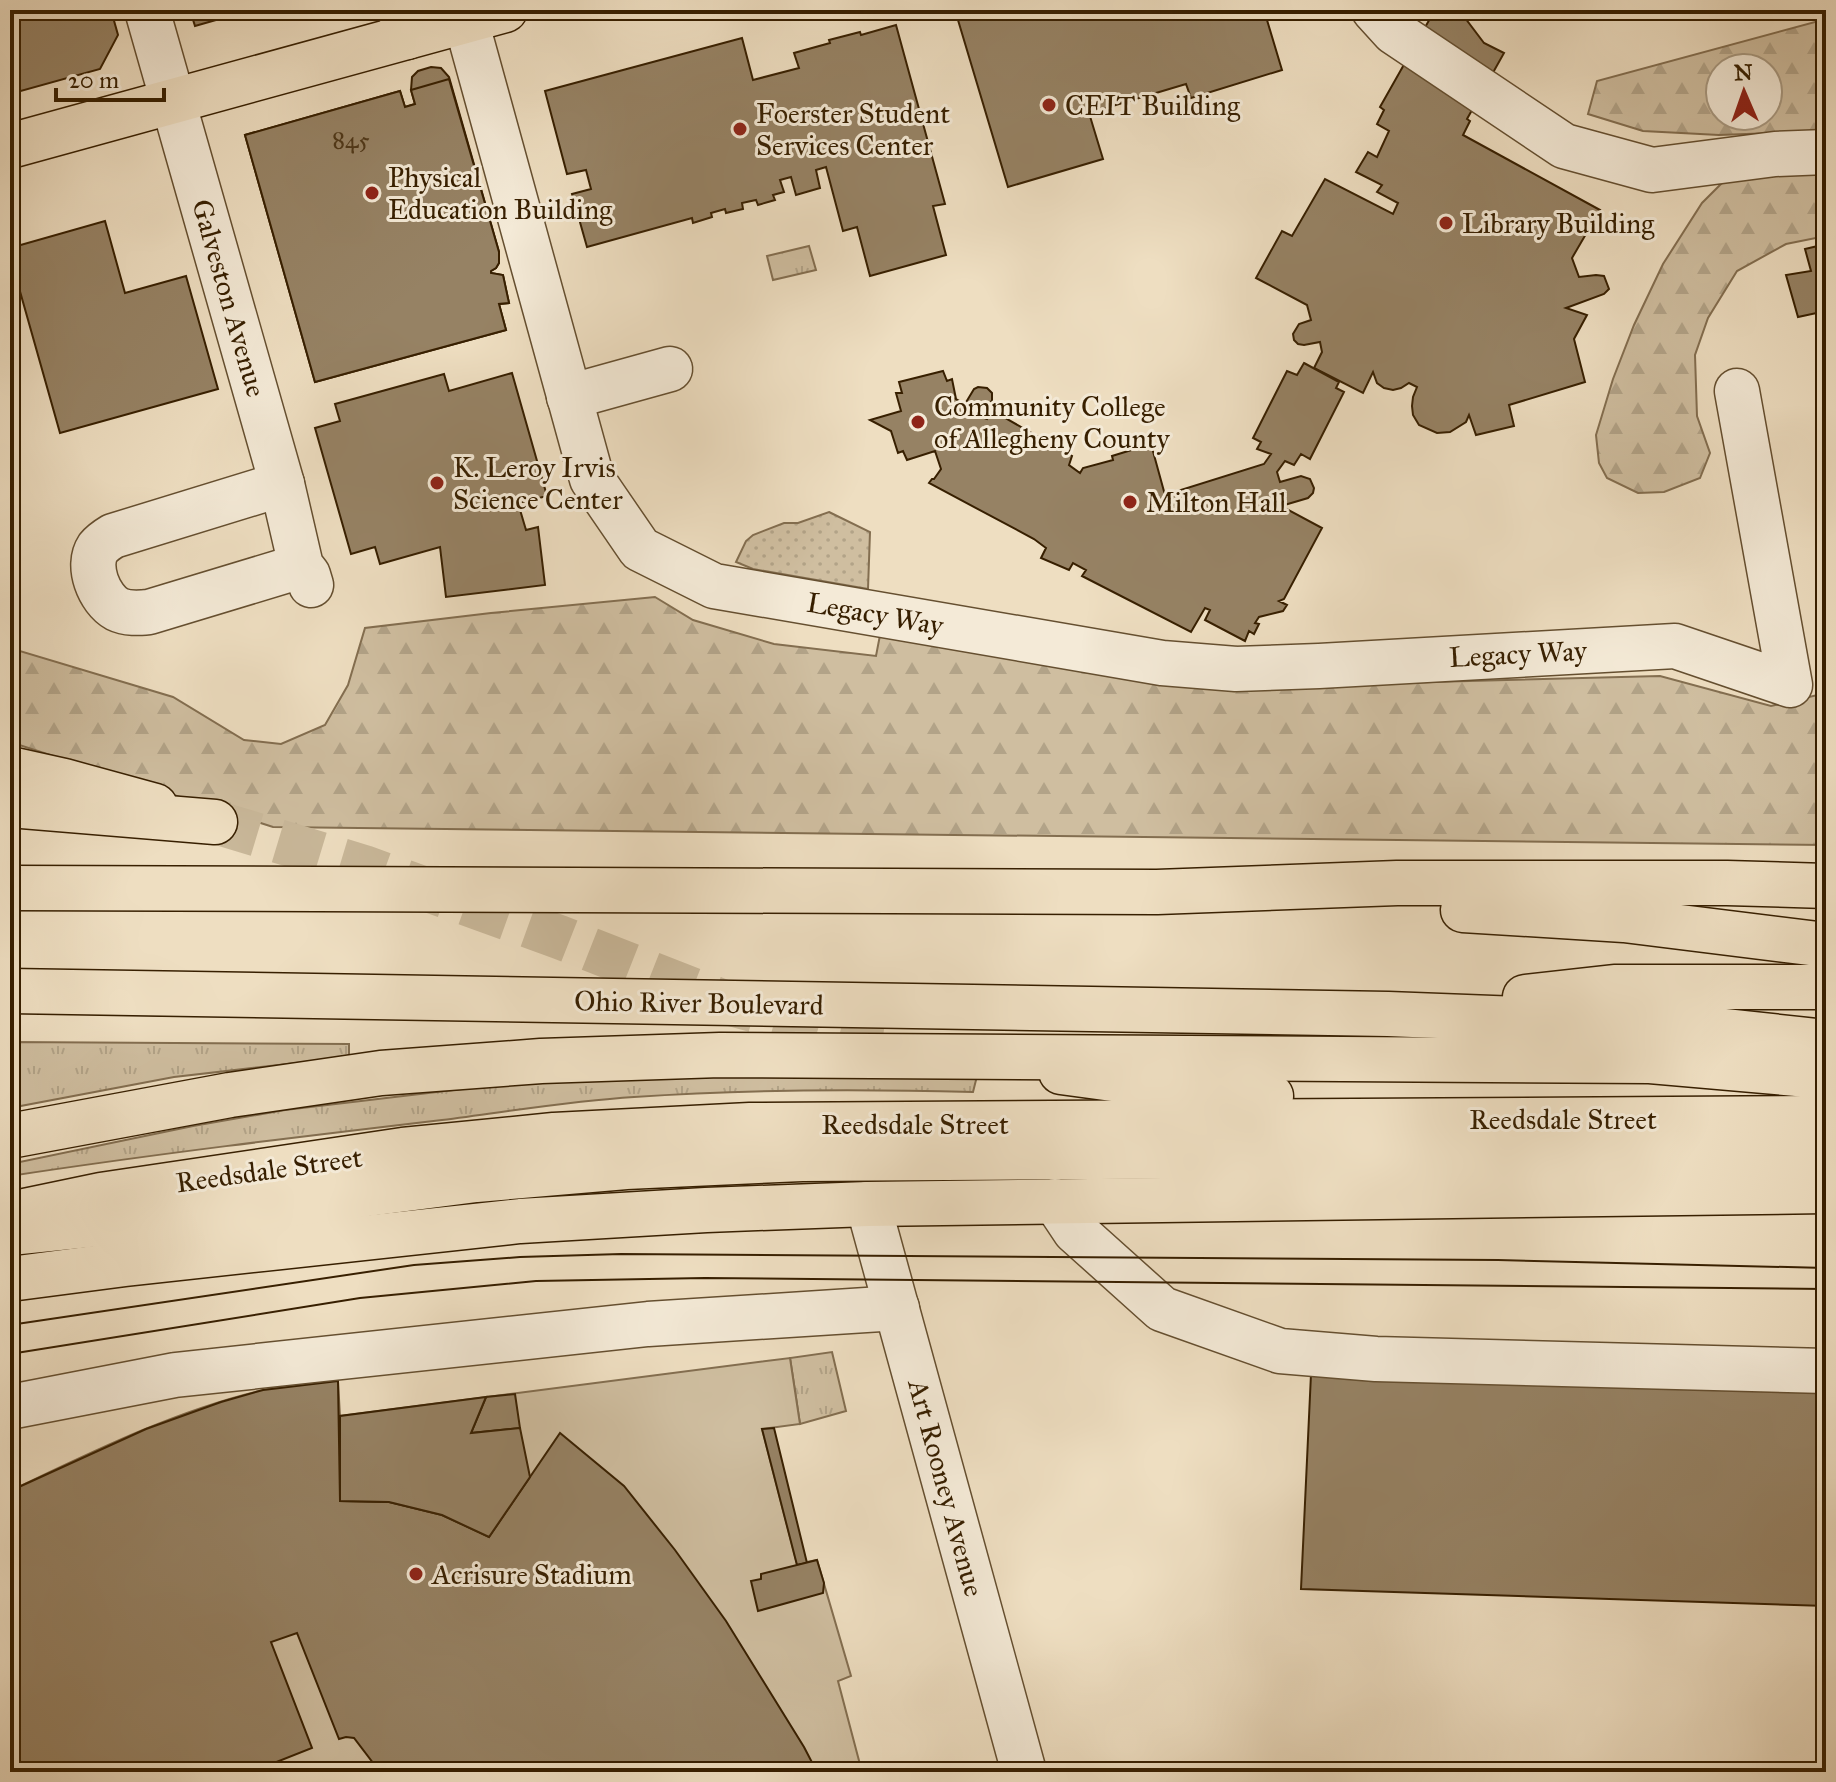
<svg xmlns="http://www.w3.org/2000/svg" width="1836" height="1782" font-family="'IM FELL Great Primer',serif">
<defs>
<pattern id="grass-tufts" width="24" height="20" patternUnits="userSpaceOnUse" patternTransform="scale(2)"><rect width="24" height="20" fill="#cfbea0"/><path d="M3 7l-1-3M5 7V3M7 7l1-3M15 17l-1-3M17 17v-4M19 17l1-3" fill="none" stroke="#b2a388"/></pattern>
<pattern id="forest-firs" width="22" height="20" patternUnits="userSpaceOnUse" patternTransform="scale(2)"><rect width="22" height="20" fill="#cfbea0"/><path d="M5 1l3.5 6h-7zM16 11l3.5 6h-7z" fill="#b2a388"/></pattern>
<pattern id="garden-dots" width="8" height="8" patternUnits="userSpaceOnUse" patternTransform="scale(2)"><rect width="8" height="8" fill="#cfbea0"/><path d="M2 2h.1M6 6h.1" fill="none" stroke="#b2a388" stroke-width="1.8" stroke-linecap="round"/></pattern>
</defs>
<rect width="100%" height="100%" fill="#eedec1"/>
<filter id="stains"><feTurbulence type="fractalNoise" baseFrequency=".0025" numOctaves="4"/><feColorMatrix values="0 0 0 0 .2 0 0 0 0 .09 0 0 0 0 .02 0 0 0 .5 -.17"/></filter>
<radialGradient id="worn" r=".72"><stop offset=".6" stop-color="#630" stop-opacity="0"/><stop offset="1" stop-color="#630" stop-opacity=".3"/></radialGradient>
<g fill="url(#grass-tufts)" stroke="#836e50" stroke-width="2">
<path d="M 809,246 L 816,270 L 773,280 L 767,256 Z"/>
<path d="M 10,1042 L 349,1044 L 349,1057 L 174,1077 L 10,1108 Z"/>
<path d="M 978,1072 L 973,1092 C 860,1089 747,1089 634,1097 C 569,1101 506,1112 442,1120 C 298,1137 154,1154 10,1176 L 10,1164 L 193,1126 L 285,1110 L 496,1085 L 669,1073 Z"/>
<path d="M 832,1352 L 846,1411 L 800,1424 L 790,1358 Z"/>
</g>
<g fill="url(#forest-firs)" stroke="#836e50" stroke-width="2" fill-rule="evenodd">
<path d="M 1826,19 L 1826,131 L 1719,135 L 1643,131 L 1588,114 L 1597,81 ZM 1720,68 L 1768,68 L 1768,116 L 1720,116 Z"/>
<path d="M 1826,164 L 1826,236 L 1786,244 L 1737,271 L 1708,318 L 1695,355 L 1697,416 L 1710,453 L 1700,478 L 1664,492 L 1638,493 L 1607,478 L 1599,463 L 1596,435 L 1613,379 L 1634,325 L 1663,264 L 1702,203 L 1731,174 Z"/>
<path d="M 655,597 L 693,620 L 774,644 L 876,656 L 881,630 L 1207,688 L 1660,676 L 1771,706 L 1826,693 L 1826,845 L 273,827 L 10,742 L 10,648 L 173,697 L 244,740 L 281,744 L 325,725 L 348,685 L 365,628 L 491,613 Z"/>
</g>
<path fill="url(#garden-dots)" stroke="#836e50" stroke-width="2" d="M 829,512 L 870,532 L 868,589 L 753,569 L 736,562 L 746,541 L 753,535 L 784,523 L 798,523 Z"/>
<path fill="#cfbea0" stroke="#836e50" stroke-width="2" d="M 790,1358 L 800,1424 L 762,1429 L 797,1564 L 817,1560 L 851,1676 L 838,1681 L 862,1772 L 10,1772 L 10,1491 C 90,1453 172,1412 259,1391 C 284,1385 312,1384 338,1381 L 340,1416 Z"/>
<g fill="#968264" stroke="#371f00" stroke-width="2">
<path d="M 10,10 L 111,10 L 118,35 L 100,69 L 10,94 Z"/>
<path d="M 190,10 L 251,10 L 195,26 Z"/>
<path d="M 955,10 L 1264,10 L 1282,70 L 1191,98 L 1186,84 L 1089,113 L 1103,159 L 1008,187 Z"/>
<path d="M 1440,10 L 1459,10 L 1484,43 L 1504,53 L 1467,119 L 1470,121 L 1463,135 L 1600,210 L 1572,258 L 1579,277 L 1596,275 L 1604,276 L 1609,289 L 1604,294 L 1566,308 L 1587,315 L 1574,339 L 1585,382 L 1509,405 L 1514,426 L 1476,435 L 1469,415 L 1466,422 L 1450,432 L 1437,433 L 1419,425 L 1413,415 L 1412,406 L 1413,397 L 1417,387 L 1409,383 L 1401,388 L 1393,390 L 1384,388 L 1377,383 L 1373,372 L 1363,393 L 1314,368 L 1322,352 L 1320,342 L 1304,345 L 1298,344 L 1294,340 L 1293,334 L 1299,324 L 1311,320 L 1307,305 L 1256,278 L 1282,231 L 1292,236 L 1325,179 L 1393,214 L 1398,203 L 1377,192 L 1382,185 L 1356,172 L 1368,152 L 1377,157 L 1389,131 L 1377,124 L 1384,110 L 1380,107 L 1432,15 L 1436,17 Z"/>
<path d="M 896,25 L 945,204 L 933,206 L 946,255 L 870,276 L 857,227 L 843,231 L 826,167 L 816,170 L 820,188 L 796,195 L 791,177 L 780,180 L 784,192 L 773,195 L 775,200 L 758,205 L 756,200 L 742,203 L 743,209 L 726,213 L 725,209 L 711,213 L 712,217 L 693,223 L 692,218 L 587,247 L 572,194 L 591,189 L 586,170 L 567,174 L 545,91 L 742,38 L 753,80 L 799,68 L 794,53 L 830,43 L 829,40 L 860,32 L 861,35 Z"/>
<path d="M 431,67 L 441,68 L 449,77 L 499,252 L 499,263 L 496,268 L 491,271 L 491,273 L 503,275 L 509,303 L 499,304 L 506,330 L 315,382 L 245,135 L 400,91 L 405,107 L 415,104 L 411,90 L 412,77 L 418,71 Z"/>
<path d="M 449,79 L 499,252 L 499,263 L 496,268 L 491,271 L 491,273 L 503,275 L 509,303 L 499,304 L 506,330 L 315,382 L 245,135 L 400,91 L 405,107 L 415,104 L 411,90 Z"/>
<path d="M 105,221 L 125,293 L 186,276 L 218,389 L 60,433 L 10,256 L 10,248 Z"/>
<path d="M 1826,244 L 1826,311 L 1798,317 L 1786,275 L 1811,271 L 1805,249 Z"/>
<path d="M 1304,363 L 1339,382 L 1336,388 L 1344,392 L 1310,459 L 1301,454 L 1294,465 L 1285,461 L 1277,472 L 1280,482 L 1301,476 L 1310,479 L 1314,488 L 1313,493 L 1308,498 L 1281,506 L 1322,528 L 1284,599 L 1279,601 L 1287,605 L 1283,611 L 1259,617 L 1255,623 L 1259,624 L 1254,634 L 1249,631 L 1245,641 L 1205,620 L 1210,610 L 1205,608 L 1191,632 L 1082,576 L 1086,570 L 1073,563 L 1069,570 L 1041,558 L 1046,548 L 1034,539 L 929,483 L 932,479 L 934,479 L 941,469 L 935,451 L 907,460 L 903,451 L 898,453 L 891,431 L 870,420 L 901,411 L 896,393 L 902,393 L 899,382 L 943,371 L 947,381 L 952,379 L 956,399 L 965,404 L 974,389 L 978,387 L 987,388 L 992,393 L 992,400 L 984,418 L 987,419 L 993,411 L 1072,456 L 1069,465 L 1080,473 L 1083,468 L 1113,460 L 1112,456 L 1151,444 L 1165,495 L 1264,464 L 1271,454 L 1257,449 L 1261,442 L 1253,438 L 1287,371 L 1297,375 Z"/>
<path d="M 512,373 L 547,496 L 518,503 L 526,530 L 538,527 L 545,585 L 446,597 L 440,547 L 380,564 L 375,547 L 351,554 L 315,428 L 340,421 L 335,404 L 444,374 L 449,391 Z"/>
<path d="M 1311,1374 L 1826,1392 L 1826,1606 L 1301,1589 Z"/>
<path d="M 338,1381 L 340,1501 L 389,1502 L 442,1515 L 489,1537 L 560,1433 L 624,1486 L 675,1550 L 726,1621 L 804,1747 L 817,1772 L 380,1772 L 354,1738 L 346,1737 L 339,1739 L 297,1633 L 271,1642 L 312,1748 L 251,1772 L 10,1772 L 10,1491 L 146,1429 L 221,1402 L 263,1390 Z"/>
<path d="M 515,1394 L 520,1428 L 471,1433 L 486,1397 Z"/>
<path d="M 486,1397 L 471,1433 L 520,1428 L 530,1477 L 489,1537 L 442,1515 L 389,1502 L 340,1501 L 340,1416 Z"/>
<path d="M 774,1428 L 807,1563 L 797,1565 L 762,1429 Z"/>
<path d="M 817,1560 L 824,1583 L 823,1593 L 758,1611 L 751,1581 L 761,1579 L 761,1574 Z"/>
</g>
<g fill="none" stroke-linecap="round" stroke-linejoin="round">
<path stroke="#c9b89a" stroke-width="44" stroke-dasharray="44 22" stroke-linecap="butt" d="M 215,822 L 364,867 L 559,937 L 724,1002 L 871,1043 L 895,1046"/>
<defs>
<g id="minor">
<path d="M 147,10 L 282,484 L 301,566 L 308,575 L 311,585"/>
<path d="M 400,10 L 407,37"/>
<path d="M 1374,10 L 1394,32 L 1564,146 L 1652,170 L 1775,154 L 1826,152"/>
<path d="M 466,21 L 592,479 L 640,549 L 714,586 L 1162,663 L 1236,669 L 1319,666 L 1675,646 L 1790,685 L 1737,391"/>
<path d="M 569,397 L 670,369"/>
<path d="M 282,484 L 113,536 C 108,539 102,543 98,548 C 86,566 99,599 117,609 C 127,614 138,613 149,612 L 301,566"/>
<path d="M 1055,1201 L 1075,1231 L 1162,1309 L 1280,1351 L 1376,1359 L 1826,1371"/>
<path d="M 868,1204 L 1024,1772"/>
<path d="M 10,1407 L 175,1375 L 648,1324 L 897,1308"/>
</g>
<g id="major">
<path d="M 10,146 L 505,10"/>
<path d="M 10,769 L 64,781 L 155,806"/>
<path d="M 1061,1072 L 1179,1088 L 1271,1096"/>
<path d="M 10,1214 L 101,1195 L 403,1150 L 554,1135 L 750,1125 L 1826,1118"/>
<path d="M 10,1279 L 125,1264 L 520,1221 L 706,1210 L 868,1204 L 1826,1191"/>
</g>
<g id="highway">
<path d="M 10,805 L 215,822"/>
<path d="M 10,888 L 1157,892 L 1397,883 L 1727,883 L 1826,886"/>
<path d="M 1463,910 L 1624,920 L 1826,945"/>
<path d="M 10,991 L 1388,1014 L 1670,1025 L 1826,1042"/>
<path d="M 1525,997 L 1614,987 L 1826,987"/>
<path d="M 10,1136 L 230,1095 L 381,1073 L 541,1061 L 720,1055 L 1650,1061 L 1797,1074 L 1826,1079"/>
<path d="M 10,1233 L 275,1206 L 476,1180 L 626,1167 L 802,1159 L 1712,1153 L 1826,1158"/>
</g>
</defs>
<use href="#minor" stroke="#654f30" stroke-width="47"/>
<use href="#major" stroke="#371f00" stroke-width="47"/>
<use href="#highway" stroke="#371f00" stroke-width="47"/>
<use href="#minor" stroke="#f4ead7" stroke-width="44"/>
<use href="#major" stroke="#eedec1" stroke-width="44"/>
<use href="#highway" stroke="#eedec1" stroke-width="44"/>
<g stroke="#371f00" stroke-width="2">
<path d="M 10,1325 L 414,1265 L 520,1257 L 621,1254 L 1498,1260 L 1826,1268"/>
<path d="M 10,1354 L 360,1298 L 536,1281 L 705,1278 L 1826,1289"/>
</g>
</g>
<g fill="#8f2418" stroke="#f4ead7" stroke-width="3">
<circle cx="1049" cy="105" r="8"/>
<circle cx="740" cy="129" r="8"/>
<circle cx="372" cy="193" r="8"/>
<circle cx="1446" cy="223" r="8"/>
<circle cx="918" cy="422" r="8"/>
<circle cx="437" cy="483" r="8"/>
<circle cx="1130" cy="502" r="8"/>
<circle cx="416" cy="1574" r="8"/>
</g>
<g text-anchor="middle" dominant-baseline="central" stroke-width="6" stroke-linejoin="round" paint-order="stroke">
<g font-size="24" fill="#4f3819">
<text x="351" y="140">845</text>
</g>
<g font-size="28" fill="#371f00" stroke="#f4ead7" text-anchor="start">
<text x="1065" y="105">CEIT Building</text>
<text x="756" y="113">Foerster Student<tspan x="756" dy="32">Services Center</tspan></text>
<text x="388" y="177">Physical<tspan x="388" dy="32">Education Building</tspan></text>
<text x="1462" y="223">Library Building</text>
<text x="934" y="406">Community College<tspan x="934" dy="32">of Allegheny County</tspan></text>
<text x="453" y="467">K. Leroy Irvis<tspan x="453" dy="32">Science Center</tspan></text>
<text x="1146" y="502">Milton Hall</text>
<text x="432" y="1574">Acrisure Stadium</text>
</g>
<g font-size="28" fill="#371f00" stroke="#f4ead7">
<text transform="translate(229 298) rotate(74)">Galveston Avenue</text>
<text transform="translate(875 614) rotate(10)">Legacy Way</text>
<text transform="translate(1518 654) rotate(-3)">Legacy Way</text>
<text transform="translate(699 1003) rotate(1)">Ohio River Boulevard</text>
<text x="1563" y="1119">Reedsdale Street</text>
<text x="915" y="1124">Reedsdale Street</text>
<text transform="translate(269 1170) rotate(-8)">Reedsdale Street</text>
<text transform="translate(946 1488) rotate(75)">Art Rooney Avenue</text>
</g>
</g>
<rect width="1836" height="1782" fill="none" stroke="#eedec1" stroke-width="40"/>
<rect x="12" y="12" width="1812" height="1758" fill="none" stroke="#371f00" stroke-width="4"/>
<rect x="20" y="20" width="1796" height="1742" fill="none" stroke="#371f00" stroke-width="2"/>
<g transform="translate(1744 92) rotate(358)"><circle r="38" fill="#f4ead7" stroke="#a89981" stroke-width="2"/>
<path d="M0-6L14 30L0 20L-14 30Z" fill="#8f2418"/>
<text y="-12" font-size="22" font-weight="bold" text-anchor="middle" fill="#371f00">N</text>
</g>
<path d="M56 88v12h108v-12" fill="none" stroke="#371f00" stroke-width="4"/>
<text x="68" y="88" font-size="24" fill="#371f00" stroke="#f4ead7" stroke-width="6" paint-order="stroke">20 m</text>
<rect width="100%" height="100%" filter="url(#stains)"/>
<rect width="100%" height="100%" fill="url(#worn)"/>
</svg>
